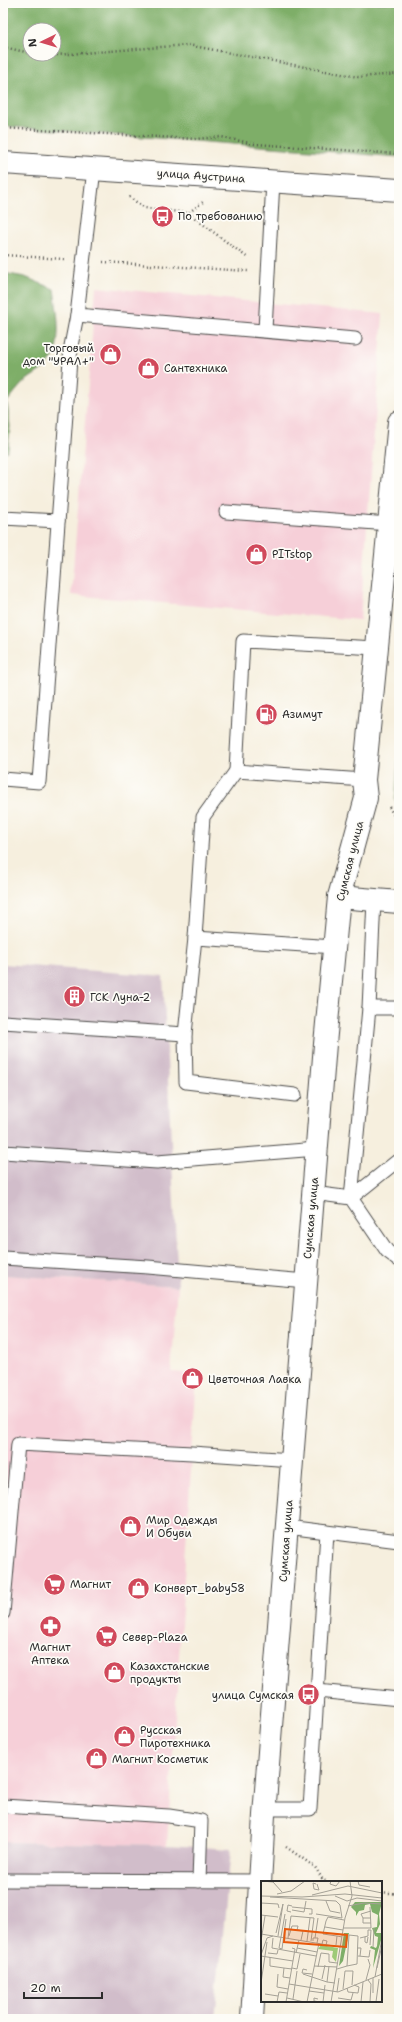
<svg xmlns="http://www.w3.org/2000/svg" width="402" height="2022" font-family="'Shantell Sans',sans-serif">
<rect width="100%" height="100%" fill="#fdfcf7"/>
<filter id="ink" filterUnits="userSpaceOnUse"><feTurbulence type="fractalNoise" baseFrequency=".025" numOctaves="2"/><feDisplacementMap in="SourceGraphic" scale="8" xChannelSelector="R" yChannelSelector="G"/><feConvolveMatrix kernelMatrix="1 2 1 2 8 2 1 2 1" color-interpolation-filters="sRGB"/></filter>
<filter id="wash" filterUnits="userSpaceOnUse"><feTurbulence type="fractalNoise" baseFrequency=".012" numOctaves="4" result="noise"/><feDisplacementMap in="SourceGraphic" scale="16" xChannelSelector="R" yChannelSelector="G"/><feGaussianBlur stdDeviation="0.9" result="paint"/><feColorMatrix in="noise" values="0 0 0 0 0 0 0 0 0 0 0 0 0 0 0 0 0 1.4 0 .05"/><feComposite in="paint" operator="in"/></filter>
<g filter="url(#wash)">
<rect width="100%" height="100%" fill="#f6efde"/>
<g fill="#f6cfd8">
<path d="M 96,287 L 383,314 L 360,620 L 71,595 Z"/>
<path d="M 3,1275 L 178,1286 L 171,1372 L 197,1374 L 167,1845 L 3,1842 Z"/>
</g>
<g fill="#d1bdca">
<path d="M 3,964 L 163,976 L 178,1286 L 3,1275 Z"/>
<path d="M 3,1842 L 167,1845 L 231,1849 L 215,2019 L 3,2019 Z"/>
</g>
<path fill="#9eca77" stroke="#647a51" d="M 399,749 L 399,807 L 395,800 Z"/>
<g fill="#7eae68" stroke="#546c4a" fill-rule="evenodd">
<path d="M 3,3 L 399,3 L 399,157 L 3,126 ZM 30,30 L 54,30 L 54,54 L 30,54 Z"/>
<path d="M 3,273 L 25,277 L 54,289 C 57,310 62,337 53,357 C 48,368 32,375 23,383 C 17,389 12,396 7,402 L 10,426 L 8,450 L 3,454 Z"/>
</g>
</g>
<g filter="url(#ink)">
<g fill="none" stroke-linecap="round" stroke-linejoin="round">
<defs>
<g id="service">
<path d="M 94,169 L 77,315 L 355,339"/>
<path d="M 265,330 L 273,181"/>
<path d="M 226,512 L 390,524"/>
<path d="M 3,518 L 58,521"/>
<path d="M 3,779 L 39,782 L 71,346 L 77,315"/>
<path d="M 364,780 L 236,771 L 243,641 L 377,648"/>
<path d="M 195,938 L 203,817 L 236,771"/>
<path d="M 369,1008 L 374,900"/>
<path d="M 399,1008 L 369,1008 L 351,1198 L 396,1162 L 399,1162"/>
<path d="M 3,1022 L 185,1034"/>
<path d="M 295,1095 L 186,1082 L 185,1034 L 195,938 L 335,947"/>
<path d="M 3,1152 L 157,1162 L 317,1149"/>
<path d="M 313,1193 L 351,1198 L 387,1251 L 399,1260"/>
<path d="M 3,1258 L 148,1267 L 306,1281"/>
<path d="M 287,1527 L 399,1541"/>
<path d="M 3,1613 L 18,1444 L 192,1453 L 292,1460"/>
<path d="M 317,1691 L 399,1699"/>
<path d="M 3,1806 L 169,1816 L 201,1821 L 199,1881"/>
<path d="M 265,1809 L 310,1809 L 327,1532"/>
<path d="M 3,1880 L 260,1881"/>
</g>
<path id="minor" d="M 339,897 L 399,902"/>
<path id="tertiary" d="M 252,2019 L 264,1815 L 325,1044 L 339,897 L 366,798 L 364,780 L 399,422"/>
<path id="primary" d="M 3,163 L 399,190"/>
</defs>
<use href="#service" stroke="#494846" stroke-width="15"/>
<use href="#minor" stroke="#494846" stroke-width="24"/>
<use href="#tertiary" stroke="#494846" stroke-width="24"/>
<use href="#primary" stroke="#494846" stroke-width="24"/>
<g stroke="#494846" stroke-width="2.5" stroke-dasharray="1 3" stroke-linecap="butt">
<path d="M 3,47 L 30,53"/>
<path d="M 33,54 L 43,56 L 188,45 L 358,77 L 399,74"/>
<path d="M 3,128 L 194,139 L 221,137 L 255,144 L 399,154"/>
<path d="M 129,197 L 145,208 L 188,213 L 203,202"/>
<path d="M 188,213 L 248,258"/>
<path d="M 3,255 L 64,259"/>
<path d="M 103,262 L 248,271"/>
<path d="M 389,807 L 399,824"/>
<path d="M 286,1847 L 315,1867 L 323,1880 L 328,1882"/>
<path d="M 381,1892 L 399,1894"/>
</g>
<use href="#service" stroke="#fff" stroke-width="13"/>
<use href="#minor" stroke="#fff" stroke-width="22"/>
<use href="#tertiary" stroke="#fff" stroke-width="22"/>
<use href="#primary" stroke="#fff" stroke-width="22"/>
</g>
</g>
<defs>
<symbol id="bus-disc" viewBox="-11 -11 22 22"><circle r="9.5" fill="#d1495b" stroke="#fdfcf7"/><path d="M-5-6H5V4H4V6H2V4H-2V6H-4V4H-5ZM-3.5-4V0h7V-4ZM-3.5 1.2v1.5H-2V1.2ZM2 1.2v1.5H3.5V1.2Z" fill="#fff"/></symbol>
<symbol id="shop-disc" viewBox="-11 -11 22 22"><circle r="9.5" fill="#d1495b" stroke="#fdfcf7"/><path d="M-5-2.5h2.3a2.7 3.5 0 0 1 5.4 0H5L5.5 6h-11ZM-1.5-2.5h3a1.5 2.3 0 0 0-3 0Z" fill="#fff"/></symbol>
<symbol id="fuel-disc" viewBox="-11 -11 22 22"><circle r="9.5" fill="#d1495b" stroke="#fdfcf7"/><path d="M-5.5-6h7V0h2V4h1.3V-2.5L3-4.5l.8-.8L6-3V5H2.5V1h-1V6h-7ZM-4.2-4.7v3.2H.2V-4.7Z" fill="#fff"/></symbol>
<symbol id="building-disc" viewBox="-11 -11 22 22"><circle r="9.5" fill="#d1495b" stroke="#fdfcf7"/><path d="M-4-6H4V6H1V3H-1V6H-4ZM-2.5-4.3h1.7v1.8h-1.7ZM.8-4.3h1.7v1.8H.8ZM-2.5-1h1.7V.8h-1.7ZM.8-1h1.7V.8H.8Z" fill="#fff"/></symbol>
<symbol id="supermarket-disc" viewBox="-11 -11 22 22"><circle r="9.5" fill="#d1495b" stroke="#fdfcf7"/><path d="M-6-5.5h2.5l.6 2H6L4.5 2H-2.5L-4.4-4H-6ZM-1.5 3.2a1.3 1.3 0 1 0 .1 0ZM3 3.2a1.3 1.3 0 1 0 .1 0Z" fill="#fff"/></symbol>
<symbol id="pharmacy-disc" viewBox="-11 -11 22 22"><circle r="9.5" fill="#d1495b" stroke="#fdfcf7"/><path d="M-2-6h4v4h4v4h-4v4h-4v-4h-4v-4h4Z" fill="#fff"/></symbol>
</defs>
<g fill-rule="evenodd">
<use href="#bus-disc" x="150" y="204" width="25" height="25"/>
<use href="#shop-disc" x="98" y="342" width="25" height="25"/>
<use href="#shop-disc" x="136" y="356" width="25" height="25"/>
<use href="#shop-disc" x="244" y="542" width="25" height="25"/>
<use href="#fuel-disc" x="254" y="702" width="25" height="25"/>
<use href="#building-disc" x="62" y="984" width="25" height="25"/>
<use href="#shop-disc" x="180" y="1366" width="25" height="25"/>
<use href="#shop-disc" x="118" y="1514" width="25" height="25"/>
<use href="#supermarket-disc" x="42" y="1572" width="25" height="25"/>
<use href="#shop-disc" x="126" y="1576" width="25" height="25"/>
<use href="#pharmacy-disc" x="38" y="1614" width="25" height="25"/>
<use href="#supermarket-disc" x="94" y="1624" width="25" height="25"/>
<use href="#shop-disc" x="102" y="1660" width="25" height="25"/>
<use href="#bus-disc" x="296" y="1682" width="25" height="25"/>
<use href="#shop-disc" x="112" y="1724" width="25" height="25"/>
<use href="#shop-disc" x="84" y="1746" width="25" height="25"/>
</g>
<g text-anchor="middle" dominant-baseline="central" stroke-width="3.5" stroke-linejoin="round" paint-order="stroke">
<g font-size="11" fill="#2b2b2b" stroke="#fdfcf7">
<text transform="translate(201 176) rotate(4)">улица Аустрина</text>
<text transform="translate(350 861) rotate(-76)">Сумская улица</text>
<text transform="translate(311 1218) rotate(-85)">Сумская улица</text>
<text transform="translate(286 1541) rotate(-86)">Сумская улица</text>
</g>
<g font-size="11" fill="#2b2b2b" stroke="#fdfcf7" text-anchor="start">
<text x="178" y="216">По требованию</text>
<text x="94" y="348" text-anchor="end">Торговый<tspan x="94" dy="13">дом "УРАЛ+"</tspan></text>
<text x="164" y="368">Сантехника</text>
<text x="272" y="554">PITstop</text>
<text x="282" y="714">Азимут</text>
<text x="90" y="997">ГСК Луна-2</text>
<text x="208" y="1379">Цветочная Лавка</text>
<text x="146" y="1520">Мир Одежды<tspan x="146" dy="13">И Обуви</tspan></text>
<text x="70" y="1584">Магнит</text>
<text x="154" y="1588">Конверт_baby58</text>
<text x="122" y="1637">Север-Plaza</text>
<text x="50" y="1647" text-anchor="middle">Магнит<tspan x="50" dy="13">Аптека</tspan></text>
<text x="130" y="1666">Казахстанские<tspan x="130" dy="13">продукты</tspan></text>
<text x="294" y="1695" text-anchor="end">улица Сумская</text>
<text x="140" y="1730">Русская<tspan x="140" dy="13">Пиротехника</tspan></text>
<text x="112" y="1759">Магнит Косметик</text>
</g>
</g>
<g transform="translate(261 1881)">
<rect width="121" height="121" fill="#f6efde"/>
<path d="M 60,64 L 77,67 L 75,81 L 71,76 L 72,70 L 57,68 Z" fill="#9eca77"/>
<path d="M 94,21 L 121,21 L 118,33 L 119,43 L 115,52 L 121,52 L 121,56 L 112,87 L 114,69 L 109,67 L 110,65 L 115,67 L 116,65 L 117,56 L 114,55 L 111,47 L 116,46 L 117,34 L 111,31 L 109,23 L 104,24 L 103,29 L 98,30 L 95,35 L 95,31 L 90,26 ZM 83,52 L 88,52 L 82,80 L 78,85 Z" fill="#7eae68"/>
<path fill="none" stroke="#a5a196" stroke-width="1" d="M 1,0 L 12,1 L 21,11M 70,0 L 69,3 L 75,5 L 79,0M 97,0 L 98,4 L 109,6M 55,3 L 52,2 L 53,8 L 58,9 L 56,3M 16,13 L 30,10 L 44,0M 51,14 L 87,5 L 121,12M 0,15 L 41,16 L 84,13 L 121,17M 74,15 L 86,20 L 96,17 L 121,20M 9,16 L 75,20 L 79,24 L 81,37M 65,20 L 69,30 L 79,32M 0,22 L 17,23 L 18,27M 87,25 L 103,22 L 121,23M 31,26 L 51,28 L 51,33 L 48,33M 31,29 L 43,31 L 45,20M 30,31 L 26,30 L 27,24 L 31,25M 55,33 L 81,37M 0,34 L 17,36M 102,37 L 102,42 L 110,42M 109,37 L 102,37 L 100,33 L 110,30M 64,46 L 82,49M 82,47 L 110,47 L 109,26M 15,52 L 22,23 L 17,55M 0,53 L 79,66M 28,55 L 31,45 L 37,45 L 36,49 L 42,50 L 40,59M 76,55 L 62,53 L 65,40 L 67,36 L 83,39M 20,56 L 18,67 L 21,68 L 25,38M 20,56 L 24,33M 104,56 L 104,61 L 106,62 L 107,56M 12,57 L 11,67 L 55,75M 27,57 L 30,35 L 53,37 L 50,60M 54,57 L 57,37M 99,57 L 107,55 L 107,49 L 110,49 L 109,64M 0,60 L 4,35M 46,60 L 49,37M 52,60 L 52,57 L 57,57 L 56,62M 61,63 L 62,59 L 66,60 L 65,64M 75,64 L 76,55 L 81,56M 112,66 L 113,47M 36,67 L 56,71M 96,67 L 100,67 L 99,75M 7,72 L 16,73 L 17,69M 35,72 L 38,59M 0,74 L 6,57 L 12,55M 0,75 L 32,80M 97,75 L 108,76 L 109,69M 9,76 L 9,85 L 23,87M 53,85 L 76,86M 68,85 L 66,101 L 74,102M 57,86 L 60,72 L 68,73 L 68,81 L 76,82M 31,87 L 36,88 L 39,73M 116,87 L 121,64M 76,88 L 86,85 L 88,54 L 97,55 L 96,83 L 86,85M 46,89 L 42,88 L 41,92 L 51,93M 17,93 L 16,106 L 27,108M 42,93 L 66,101M 114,96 L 121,57M 29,97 L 22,96 L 23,87 L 31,88M 112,97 L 112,112M 61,98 L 64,84M 105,99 L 109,84 L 107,78M 107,99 L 110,103 L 109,121M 0,102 L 6,61M 28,103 L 77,111 L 121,93M 86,107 L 87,111 L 97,112 L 98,106 L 93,104M 82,108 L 84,90 L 92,90 L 91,104M 48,110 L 63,112M 76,111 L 78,97M 4,113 L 17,115M 26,117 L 43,121M 77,117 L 90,119 L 92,112M 32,118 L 36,90M 57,118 L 53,117 L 53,120 L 59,121M 16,121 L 18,111 L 26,112M 25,121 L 34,68 L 31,67M 46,121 L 58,62M 62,121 L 64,104M 70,121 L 84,37 L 91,15 L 89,0M 100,121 L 102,101M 115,121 L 118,98"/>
<path fill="#e8590c" fill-opacity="0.15" stroke="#e8590c" stroke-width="2" d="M 24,48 L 86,54 L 85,66 L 23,61 Z"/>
<rect width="121" height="121" fill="none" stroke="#2b2b2b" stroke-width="2"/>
</g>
<rect width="402" height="2022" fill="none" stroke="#fdfcf7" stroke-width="16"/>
<g transform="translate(42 42) rotate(265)"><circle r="19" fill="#fdfcf7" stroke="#a9a8a5"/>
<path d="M0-3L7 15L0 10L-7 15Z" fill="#d1495b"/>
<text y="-6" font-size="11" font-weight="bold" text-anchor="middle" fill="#2b2b2b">N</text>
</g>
<path d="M24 1992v6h78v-6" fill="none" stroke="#2b2b2b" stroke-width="2"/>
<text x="30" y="1992" font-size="12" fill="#2b2b2b" stroke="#fdfcf7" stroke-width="3" paint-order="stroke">20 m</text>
</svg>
